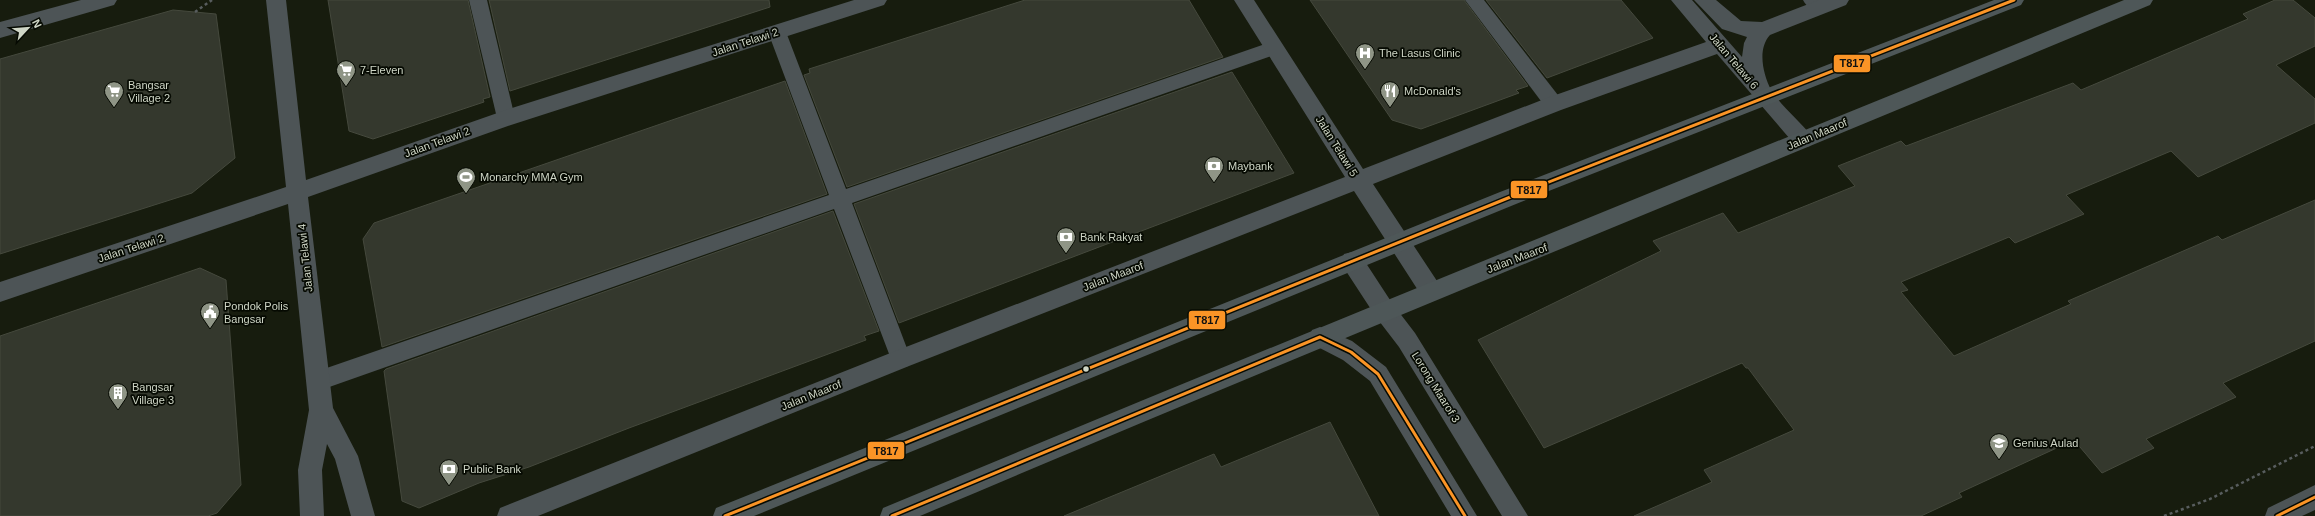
<svg xmlns="http://www.w3.org/2000/svg" width="2315" height="516" font-family="Arial,sans-serif">
<rect width="100%" height="100%" fill="#171c0e"/>
<g fill="#34382d" stroke="#45493d">
<path d="M 328,0 L 468,0 L 490,97 L 483,99 L 484,102 L 373,139 L 349,131 Z"/>
<path d="M 489,0 L 769,0 L 770,7 L 510,91 Z"/>
<path d="M 1025,0 L 1189,0 L 1223,57 L 847,187 L 804,75 L 810,73 L 809,69 Z"/>
<path d="M 1310,0 L 1464,0 L 1528,86 L 1516,90 L 1519,93 L 1421,129 L 1392,120 Z"/>
<path d="M 1486,0 L 1621,0 L 1653,38 L 1547,78 Z"/>
<path d="M 2275,0 L 2293,0 L 2315,18 L 2315,46 L 2276,65 L 2315,99 L 2315,123 L 2198,177 L 2171,151 L 2066,195 L 2084,214 L 2015,243 L 2009,237 L 1901,282 L 1908,290 L 1901,292 L 1954,356 L 2071,304 L 2068,301 L 2123,277 L 2218,236 L 2222,240 L 2315,200 L 2315,341 L 2223,383 L 2236,397 L 2146,439 L 2154,448 L 2102,473 L 2074,440 L 1959,493 L 1962,497 L 1921,516 L 1634,516 L 1712,482 L 1704,470 L 1794,430 L 1748,368 L 1746,368 L 1742,363 L 1544,448 L 1478,340 L 1661,251 L 1653,241 L 1723,213 L 1738,233 L 1855,186 L 1838,166 L 1901,141 L 1906,146 L 2073,83 L 2081,90 L 2248,19 L 2243,14 Z"/>
<path d="M 173,10 L 216,14 L 235,158 L 192,193 L 0,254 L 0,59 Z"/>
<path d="M 1232,72 L 1294,173 L 899,323 L 854,204 Z"/>
<path d="M 785,81 L 827,194 L 382,347 L 363,239 L 374,223 Z"/>
<path d="M 833,211 L 879,331 L 864,336 L 866,340 L 629,428 L 529,467 L 479,483 L 419,508 L 402,501 L 384,371 L 386,369 Z"/>
<path d="M 200,268 L 226,280 L 241,485 L 217,513 L 208,516 L 0,516 L 0,336 Z"/>
<path d="M 1330,422 L 1379,516 L 1064,516 L 1214,454 L 1221,467 Z"/>
</g>
<g fill="none" stroke-linecap="round" stroke-linejoin="round">
<g stroke="#585d5e" stroke-width="2.5" stroke-dasharray="3 3" stroke-linecap="butt">
<path d="M 195,12 L 212,0"/>
<path d="M 2164,516 L 2210,499 L 2315,446"/>
</g>
<g fill="#4d5456" fill-rule="evenodd">
<path d="M 469,0 L 487,0 L 515,118 L 513,123 L 506,125 L 499,123 L 497,118 Z"/>
<path d="M 1465,0 L 1484,0 L 1561,99 L 1563,104 L 1561,109 L 1554,111 L 1547,109 Z"/>
<path d="M 1803,0 L 1824,0 L 1829,7 L 1826,12 C 1816,15 1808,9 1803,0 Z"/>
<path d="M 777,25 L 783,27 L 786,32 L 846,189 L 1268,43 L 1274,41 L 1280,43 L 1283,48 L 1280,53 L 852,203 L 911,359 L 908,366 L 901,368 L 894,366 L 891,359 L 834,209 L 318,391 L 311,388 L 307,381 L 311,374 L 318,371 L 829,195 L 768,32 L 771,27 Z"/>
</g>
<g fill="#4d5456" fill-rule="evenodd">
<path d="M 81,0 L 117,0 L 114,5 L 0,38 L 0,22 Z"/>
<path d="M 266,0 L 286,0 L 306,180 L 506,110 L 854,0 L 887,0 L 884,5 L 511,125 L 308,197 L 333,408 L 358,456 L 375,516 L 351,516 L 335,459 L 327,444 L 322,470 L 324,516 L 300,516 L 298,470 L 309,410 L 288,204 L 0,302 L 0,282 L 286,187 Z"/>
<path d="M 1234,0 L 1254,0 L 1363,169 L 1547,98 L 1706,42 L 1671,0 L 1692,0 L 1742,57 L 1744,43 L 1747,37 L 1722,29 L 1694,0 L 1716,0 L 1741,21 L 1762,22 L 1819,0 L 1849,0 L 1846,5 L 1770,35 C 1757,49 1763,74 1771,90 C 1778,102 1800,122 1810,134 L 1813,140 L 1810,146 L 1803,148 L 1796,146 L 1717,54 L 1561,110 L 1373,184 L 1439,284 L 1442,291 L 1439,298 L 1431,301 L 1423,298 L 1354,191 L 909,366 L 538,516 L 497,516 L 500,508 L 893,352 L 1345,177 Z"/>
<path d="M 1352,252 L 1360,254 L 1392,303 L 1415,333 L 1528,516 L 1502,516 L 1399,347 L 1376,317 L 1344,268 L 1341,261 L 1344,254 Z"/>
<path d="M 1320,327 L 1352,341 L 1386,367 L 1477,516 L 1451,516 L 1370,381 L 1343,360 L 1312,344 L 1309,337 L 1312,330 Z"/>
<path d="M 2315,485 L 2315,510 L 2302,516 L 2265,516 L 2268,508 Z"/>
</g>
<g fill="#4e5758" fill-rule="evenodd">
<path d="M 1994,0 L 2024,0 L 2021,5 L 1516,204 L 754,516 L 713,516 L 716,508 L 1500,192 Z"/>
<path d="M 2124,0 L 2153,0 L 2150,5 C 1740,176 1329,343 920,516 L 880,516 L 883,508 C 1296,336 1710,169 2124,0 Z"/>
</g>
<defs>
<g id="bus-1">
<path d="M 725,516 L 1508,198 L 2014,0"/>
<path d="M 892,516 L 1320,337 L 1351,352 L 1378,374 L 1465,516"/>
<path d="M 2277,516 L 2315,497"/>
</g>
</defs>
<use href="#bus-1" stroke="#060a02" stroke-width="6"/>
<use href="#bus-1" stroke="#fa9426" stroke-width="3"/>
</g>
<defs>
<symbol id="hospital-pin" viewBox="-11 -11 22 30"><path d="M0 17L-7.5 6A9.5 9.5 0 1 1 7.5 6Z" fill="#8f9586" stroke="#060a02"/><path d="M-5-5h3v3.5h4V-5h3V5h-3V1.5h-4V5h-3Z" fill="#fff"/></symbol>
<symbol id="supermarket-pin" viewBox="-11 -11 22 30"><path d="M0 17L-7.5 6A9.5 9.5 0 1 1 7.5 6Z" fill="#8f9586" stroke="#060a02"/><path d="M-6-5.5h2.5l.6 2H6L4.5 2H-2.5L-4.4-4H-6ZM-1.5 3.2a1.3 1.3 0 1 0 .1 0ZM3 3.2a1.3 1.3 0 1 0 .1 0Z" fill="#fff"/></symbol>
<symbol id="restaurant-pin" viewBox="-11 -11 22 30"><path d="M0 17L-7.5 6A9.5 9.5 0 1 1 7.5 6Z" fill="#8f9586" stroke="#060a02"/><path d="M-5-6h1v4h1v-4h1v4h1v-4h1v5L-1.5 .5V6h-2V.5L-5-1ZM5-6V6H3V1.5H1.5Q1.5-4 5-6Z" fill="#fff"/></symbol>
<symbol id="bank-pin" viewBox="-11 -11 22 30"><path d="M0 17L-7.5 6A9.5 9.5 0 1 1 7.5 6Z" fill="#8f9586" stroke="#060a02"/><path d="M-6-4H6V4H-6ZM0-2.3a2.3 2.3 0 1 0 0 4.6a2.3 2.3 0 1 0 0-4.6Z" fill="#fff"/></symbol>
<symbol id="stadium-pin" viewBox="-11 -11 22 30"><path d="M0 17L-7.5 6A9.5 9.5 0 1 1 7.5 6Z" fill="#8f9586" stroke="#060a02"/><path d="M0-5a6.5 5 0 1 0 0 10a6.5 5 0 1 0 0-10ZM-3.5-1.8h7v3.6h-7Z" fill="#fff"/></symbol>
<symbol id="civic-pin" viewBox="-11 -11 22 30"><path d="M0 17L-7.5 6A9.5 9.5 0 1 1 7.5 6Z" fill="#8f9586" stroke="#060a02"/><path d="M-.6-6.5H3V-4.5H.6V-3L4-1V1h2V6H-6V1h2V-1L-.6-3ZM-1.2 2.5V6h2.4V2.5Z" fill="#fff"/></symbol>
<symbol id="building-pin" viewBox="-11 -11 22 30"><path d="M0 17L-7.5 6A9.5 9.5 0 1 1 7.5 6Z" fill="#8f9586" stroke="#060a02"/><path d="M-4-6H4V6H1V3H-1V6H-4ZM-2.5-4.3h1.7v1.8h-1.7ZM.8-4.3h1.7v1.8H.8ZM-2.5-1h1.7V.8h-1.7ZM.8-1h1.7V.8H.8Z" fill="#fff"/></symbol>
<symbol id="school-pin" viewBox="-11 -11 22 30"><path d="M0 17L-7.5 6A9.5 9.5 0 1 1 7.5 6Z" fill="#8f9586" stroke="#060a02"/><path d="M0-5L7-2L0 1L-7-2ZM-4 1L0 2.5L4 1V4Q0 6-4 4Z" fill="#fff"/></symbol>
</defs>
<g fill-rule="evenodd">
<use href="#hospital-pin" x="1354" y="42" width="22" height="30"/>
<use href="#supermarket-pin" x="335" y="59" width="22" height="30"/>
<use href="#supermarket-pin" x="103" y="80" width="22" height="30"/>
<use href="#restaurant-pin" x="1379" y="80" width="22" height="30"/>
<use href="#bank-pin" x="1203" y="155" width="22" height="30"/>
<use href="#stadium-pin" x="455" y="166" width="22" height="30"/>
<use href="#bank-pin" x="1055" y="226" width="22" height="30"/>
<use href="#civic-pin" x="199" y="301" width="22" height="30"/>
<use href="#building-pin" x="107" y="382" width="22" height="30"/>
<use href="#school-pin" x="1988" y="432" width="22" height="30"/>
<use href="#bank-pin" x="438" y="458" width="22" height="30"/>
</g>
<circle fill="#cfd6c6" stroke="#060a02" stroke-width="1.5" cx="1086" cy="369" r="3.5"/>
<g text-anchor="middle" dominant-baseline="central" stroke-width="3.5" stroke-linejoin="round" paint-order="stroke">
<g font-size="11" fill="#cfd6c6" stroke="#060a02">
<text transform="translate(745 42) rotate(-18)">Jalan Telawi 2</text>
<text transform="translate(1734 61) rotate(50)">Jalan Telawi 6</text>
<text transform="translate(1817 134) rotate(-23)">Jalan Maarof</text>
<text transform="translate(437 142) rotate(-20)">Jalan Telawi 2</text>
<text transform="translate(1337 146) rotate(58)">Jalan Telawi 5</text>
<text transform="translate(131 248) rotate(-18)">Jalan Telawi 2</text>
<text transform="translate(305 258) rotate(-96)">Jalan Telawi 4</text>
<text transform="translate(1517 258) rotate(-21)">Jalan Maarof</text>
<text transform="translate(1113 276) rotate(-21)">Jalan Maarof</text>
<text transform="translate(1436 387) rotate(58)">Lorong Maarof 3</text>
<text transform="translate(811 395) rotate(-22)">Jalan Maarof</text>
</g>
<g font-size="11" fill="#cfd6c6" stroke="#060a02" text-anchor="start">
<text x="1379" y="53">The Lasus Clinic</text>
<text x="360" y="70">7-Eleven</text>
<text x="128" y="85">Bangsar<tspan x="128" dy="13">Village 2</tspan></text>
<text x="1404" y="91">McDonald's</text>
<text x="1228" y="166">Maybank</text>
<text x="480" y="177">Monarchy MMA Gym</text>
<text x="1080" y="237">Bank Rakyat</text>
<text x="224" y="306">Pondok Polis<tspan x="224" dy="13">Bangsar</tspan></text>
<text x="132" y="387">Bangsar<tspan x="132" dy="13">Village 3</tspan></text>
<text x="2013" y="443">Genius Aulad</text>
<text x="463" y="469">Public Bank</text>
</g>
</g>
<g stroke="#060a02" stroke-width="1.5">
<rect x="1833" y="54" width="38" height="19" rx="4" fill="#fa9426"/>
<rect x="1510" y="180" width="38" height="19" rx="4" fill="#fa9426"/>
<rect x="1188" y="310" width="38" height="20" rx="4" fill="#fa9426"/>
<rect x="867" y="441" width="38" height="19" rx="4" fill="#fa9426"/>
</g>
<g font-size="11" text-anchor="middle" font-weight="bold" fill="#111">
<text x="1852" y="67">T817</text>
<text x="1529" y="194">T817</text>
<text x="1207" y="324">T817</text>
<text x="886" y="455">T817</text>
</g>
<g transform="translate(28 28) rotate(64)" stroke="#060a02" stroke-width="3" paint-order="stroke">
<path d="M0-3L7 15L0 10L-7 15Z" fill="#cfd6c6"/>
<text y="-6" font-size="11" font-weight="bold" text-anchor="middle" fill="#cfd6c6">N</text>
</g>
</svg>
